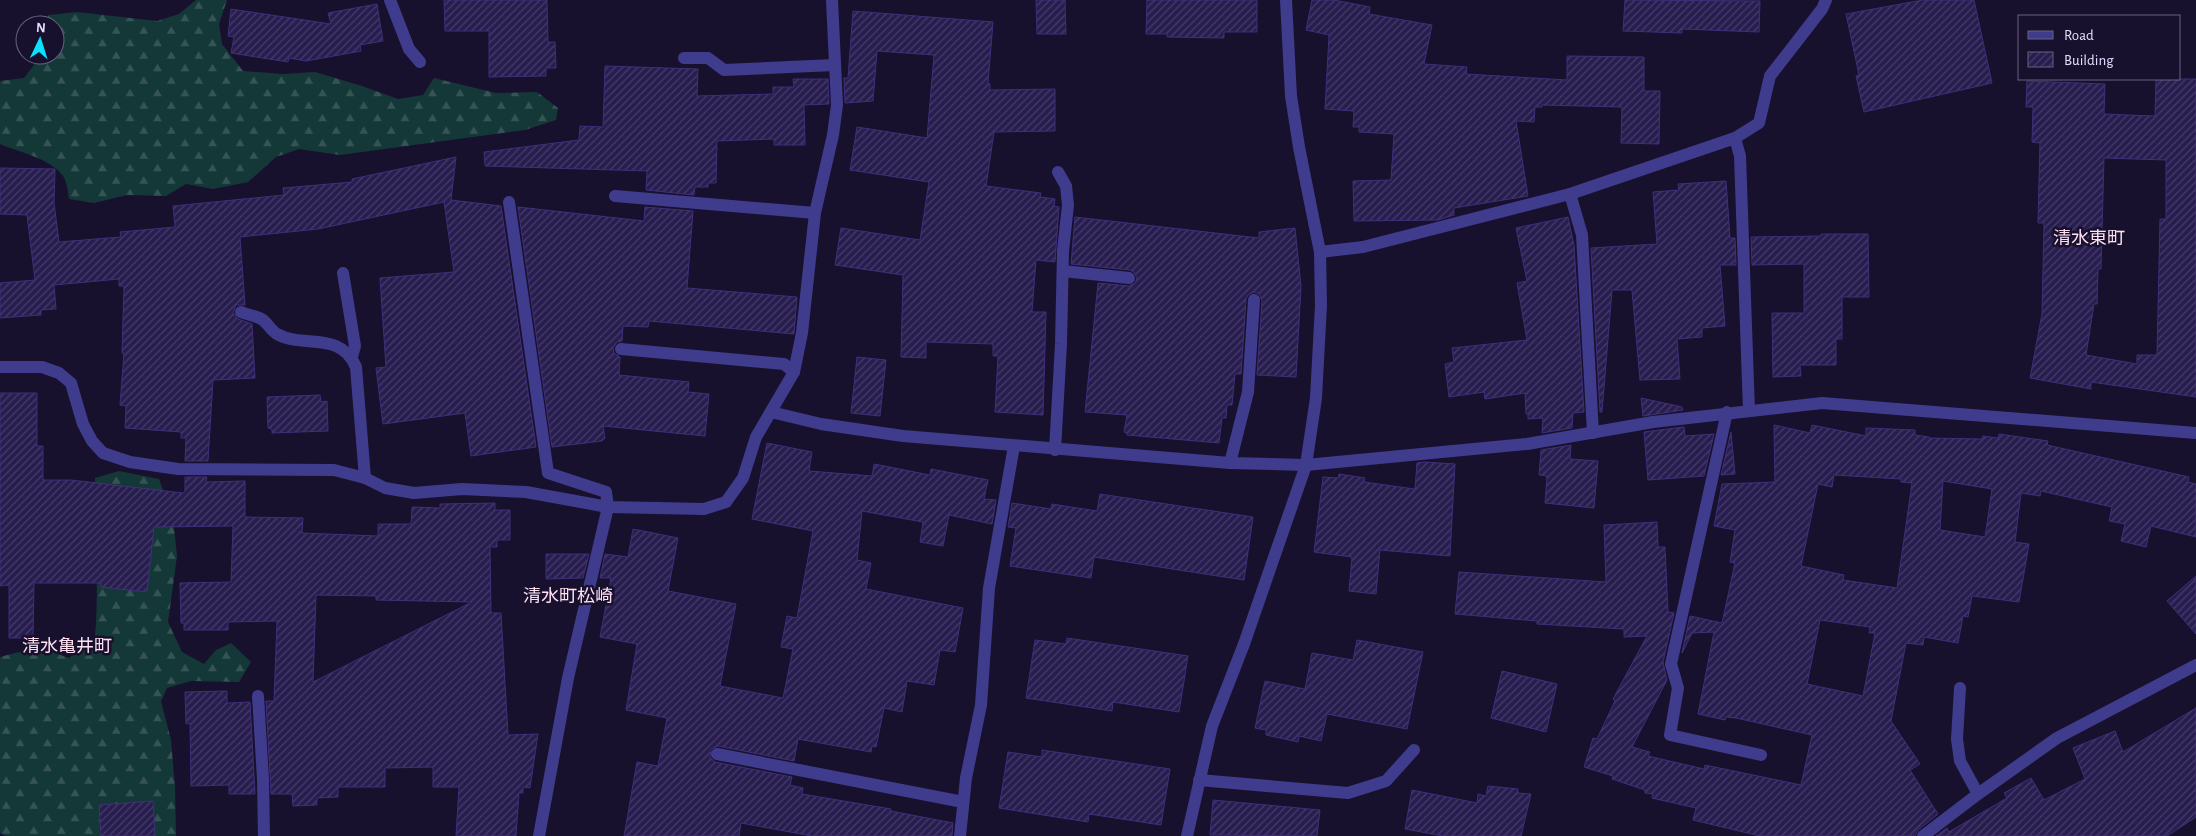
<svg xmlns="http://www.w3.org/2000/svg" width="2196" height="836" font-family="'Alegreya Sans','Noto Sans JP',sans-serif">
<defs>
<pattern id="forest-firs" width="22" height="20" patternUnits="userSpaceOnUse" patternTransform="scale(1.25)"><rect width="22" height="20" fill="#143837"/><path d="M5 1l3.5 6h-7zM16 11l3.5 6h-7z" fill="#365455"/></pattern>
<pattern id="building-hatch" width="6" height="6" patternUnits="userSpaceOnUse" patternTransform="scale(1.25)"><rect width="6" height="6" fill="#281d4f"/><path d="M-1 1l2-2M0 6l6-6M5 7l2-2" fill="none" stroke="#473d69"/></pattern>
</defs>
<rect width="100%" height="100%" fill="#17112d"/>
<g fill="url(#forest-firs)">
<path d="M 196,0 L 227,0 L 219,24 L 222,44 L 243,71 L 283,74 L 315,72 L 362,86 L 398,99 L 423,95 L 434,78 L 496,93 L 537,92 L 558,108 L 556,120 L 525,130 L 340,155 L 299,149 L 276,157 L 248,182 L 213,189 L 186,184 L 166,196 L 127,195 L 94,203 L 69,199 C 68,192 67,181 63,176 C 50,158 21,153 0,144 L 0,81 L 24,78 L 34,65 L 31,55 L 55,55 L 55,25 L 42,25 L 49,15 L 77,12 L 157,21 L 179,14 Z"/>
<path d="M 119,471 L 159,479 L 173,518 L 177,556 L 168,622 L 182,652 L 204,664 L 216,650 L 231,643 L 251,662 L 239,682 L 191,681 L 167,688 L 161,701 L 171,740 L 175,787 L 176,836 L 5,836 L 0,833 L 0,657 L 38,647 L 69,658 L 95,636 C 100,583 93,531 95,478 Z"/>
</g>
<g fill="url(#building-hatch)" stroke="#3f2f7b" fill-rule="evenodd">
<path d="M 444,0 L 547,0 L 548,42 L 555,42 L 556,68 L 546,68 L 546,76 L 489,77 L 489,31 L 445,31 Z"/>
<path d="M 1036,0 L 1065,0 L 1066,34 L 1037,34 Z"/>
<path d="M 1147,0 L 1257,0 L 1257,32 L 1224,32 L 1224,38 L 1167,37 L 1167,34 L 1146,34 Z"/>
<path d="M 1312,0 L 1334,0 L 1370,7 L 1369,14 L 1432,25 L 1424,64 L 1467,67 L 1466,74 L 1567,80 L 1567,56 L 1644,57 L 1644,91 L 1660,91 L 1659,144 L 1621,143 L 1622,107 L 1542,105 L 1542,107 L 1535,107 L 1534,122 L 1516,121 L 1528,196 L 1454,208 L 1454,215 L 1438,220 L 1354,221 L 1353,181 L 1391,180 L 1394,134 L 1359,132 L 1359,127 L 1353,127 L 1354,111 L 1325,109 L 1329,35 L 1306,30 Z"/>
<path d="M 1625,0 L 1760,1 L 1759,32 L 1682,29 L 1682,33 L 1623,31 Z"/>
<path d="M 1923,0 L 1974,0 L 1992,83 L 1864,112 L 1856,76 L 1859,75 L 1846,14 Z"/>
<path d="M 377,4 L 383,41 L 360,45 L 361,51 L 306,61 L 289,58 L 288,62 L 231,53 L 234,37 L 228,36 L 231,9 L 331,24 L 328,13 Z"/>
<path d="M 853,11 L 993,22 L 988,83 L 990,84 L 990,90 L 1055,89 L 1055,131 L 994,132 L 986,186 L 1041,193 L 1040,197 L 1055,199 L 1054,206 L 1059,207 L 1055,262 L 1036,260 L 1032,312 L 1046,312 L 1043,415 L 995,412 L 998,356 L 993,356 L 993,344 L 926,342 L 926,358 L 901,357 L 903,275 L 835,265 L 841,228 L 920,240 L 929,182 L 850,170 L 857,127 L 927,138 L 934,55 L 877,51 L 873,101 L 845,103 L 844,78 L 848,78 Z"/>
<path d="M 605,66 L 698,69 L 697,96 L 773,94 L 773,87 L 794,87 L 793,79 L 828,79 L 829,104 L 804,105 L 805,145 L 774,145 L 774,139 L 717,141 L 716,183 L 708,183 L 708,187 L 695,187 L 694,195 L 646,190 L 647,171 L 485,166 L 484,152 L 579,140 L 580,126 L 603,127 Z"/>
<path d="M 2156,79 L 2196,79 L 2196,397 L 2091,382 L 2091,389 L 2030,378 L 2042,314 L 2044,223 L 2038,223 L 2040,143 L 2032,142 L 2033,107 L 2026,107 L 2027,81 L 2105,84 L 2104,114 L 2155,116 ZM 2104,158 L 2166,160 L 2166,219 L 2160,219 L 2157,355 L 2137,355 L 2137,364 L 2086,355 L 2094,304 L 2097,304 L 2098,269 L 2101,269 Z"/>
<path d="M 456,157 L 451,200 L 501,206 L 536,447 L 471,456 L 465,413 L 383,424 L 376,368 L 386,367 L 380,278 L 454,272 L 444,202 L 318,229 L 240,237 L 245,305 L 236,305 L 233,313 L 238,319 L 252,324 L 255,378 L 213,380 L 208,461 L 185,461 L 186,438 L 181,438 L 181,432 L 125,428 L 126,406 L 120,405 L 124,353 L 122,353 L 124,286 L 119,286 L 119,279 L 54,285 L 56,309 L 41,310 L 41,315 L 0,318 L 0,283 L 35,280 L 27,215 L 0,214 L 0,168 L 55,169 L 54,203 L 59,242 L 121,237 L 120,232 L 175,227 L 173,206 L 284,195 L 283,188 L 352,182 L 352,179 Z"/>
<path d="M 1726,181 L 1730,238 L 1735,238 L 1736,265 L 1720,265 L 1725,326 L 1702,328 L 1702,337 L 1677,339 L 1680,379 L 1640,380 L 1632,290 L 1612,290 L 1602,412 L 1600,412 L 1591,248 L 1657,244 L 1653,192 L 1679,190 L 1678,184 Z"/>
<path d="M 518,207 L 644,221 L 645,207 L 693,211 L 687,288 L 797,297 L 794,334 L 649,321 L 648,327 L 623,326 L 622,341 L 617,342 L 613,348 L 614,353 L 620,357 L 619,375 L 689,382 L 688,392 L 709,394 L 705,436 L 603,426 L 605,438 L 602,441 L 552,447 Z"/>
<path d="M 1075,217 L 1259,238 L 1259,232 L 1295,228 L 1301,286 L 1296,377 L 1257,375 L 1262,301 L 1259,294 L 1254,292 L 1248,295 L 1246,299 L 1241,374 L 1235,374 L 1232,405 L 1227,405 L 1226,418 L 1222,418 L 1219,443 L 1127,435 L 1127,433 L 1124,432 L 1127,415 L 1085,412 L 1098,283 L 1129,286 L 1135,283 L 1137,278 L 1134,272 L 1130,270 L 1071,264 Z"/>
<path d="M 1568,217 L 1574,245 L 1584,412 L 1573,413 L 1572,428 L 1542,433 L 1543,418 L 1528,419 L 1528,414 L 1526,414 L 1525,393 L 1485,399 L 1484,392 L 1449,397 L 1445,364 L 1454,362 L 1452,348 L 1527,340 L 1517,283 L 1527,281 L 1516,228 Z"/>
<path d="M 1821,234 L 1868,234 L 1869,297 L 1842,297 L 1842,339 L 1836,339 L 1836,365 L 1800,365 L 1801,376 L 1773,377 L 1772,313 L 1804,313 L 1804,264 L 1752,265 L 1751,237 L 1821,236 Z"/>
<path d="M 857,357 L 886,360 L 880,416 L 851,413 Z"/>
<path d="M 0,393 L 37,393 L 37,446 L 43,446 L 43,480 L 71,480 L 183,493 L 185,491 L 185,477 L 207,477 L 206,482 L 245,481 L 245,517 L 303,518 L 302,533 L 378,536 L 378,524 L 411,524 L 412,507 L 440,508 L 440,504 L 495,503 L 495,510 L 510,510 L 510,540 L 497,540 L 497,547 L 490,547 L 491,613 L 501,613 L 508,735 L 538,734 L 530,788 L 523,787 L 523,793 L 519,793 L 516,836 L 456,836 L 459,787 L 433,787 L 433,767 L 385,768 L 385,787 L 338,787 L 338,797 L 317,798 L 317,805 L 293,806 L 292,794 L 271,794 L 266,701 L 274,701 L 277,621 L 228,622 L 228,630 L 184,630 L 184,623 L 181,623 L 180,583 L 231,582 L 233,526 L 154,527 L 147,592 L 101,587 L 101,583 L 34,583 L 33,638 L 9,638 L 9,585 L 0,586 ZM 316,595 L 376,596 L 376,600 L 472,602 L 313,682 Z"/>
<path d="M 320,395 L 321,402 L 327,401 L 328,431 L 272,433 L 272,429 L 268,428 L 267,397 Z"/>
<path d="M 1641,398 L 1682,407 L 1683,410 L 1643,416 Z"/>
<path d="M 1774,425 L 1810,433 L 1812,425 L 1866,436 L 1866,428 L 1915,430 L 1915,435 L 1929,437 L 1929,438 L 1982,439 L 1983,436 L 1998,438 L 1999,434 L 2048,441 L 2047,445 L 2189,477 L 2188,482 L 2196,484 L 2196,537 L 2151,526 L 2146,547 L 2121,541 L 2125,524 L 2109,521 L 2112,507 L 2041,491 L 2040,496 L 2021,493 L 2015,542 L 2029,544 L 2019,602 L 1972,596 L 1968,617 L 1963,616 L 1958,643 L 1924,637 L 1923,645 L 1906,643 L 1891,721 L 1920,764 L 1910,770 L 1938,814 L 1918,830 L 1915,836 L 1760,836 L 1693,820 L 1696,808 L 1652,798 L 1653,794 L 1645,793 L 1645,790 L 1612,779 L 1613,776 L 1584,767 L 1593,738 L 1597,739 L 1615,701 L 1613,699 L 1647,636 L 1624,637 L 1624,629 L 1537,624 L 1537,621 L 1455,614 L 1459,572 L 1606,582 L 1604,525 L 1657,522 L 1658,547 L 1665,547 L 1668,612 L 1674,613 L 1663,662 L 1667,680 L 1632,747 L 1650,752 L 1648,756 L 1704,769 L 1705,765 L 1801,785 L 1812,735 L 1736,718 L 1726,717 L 1725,720 L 1698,714 L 1714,632 L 1692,633 L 1682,653 L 1690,616 L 1722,623 L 1735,563 L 1730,562 L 1735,530 L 1714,526 L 1722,484 L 1775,482 ZM 1834,475 L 1901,479 L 1901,482 L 1912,483 L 1897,588 L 1843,580 L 1844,575 L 1801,566 L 1818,484 L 1832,487 ZM 1943,481 L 1992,489 L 1985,537 L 1940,530 ZM 1820,620 L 1870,627 L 1869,633 L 1875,633 L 1863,696 L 1807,684 Z"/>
<path d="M 1684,427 L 1685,436 L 1714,434 L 1704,476 L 1648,480 L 1644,432 Z"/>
<path d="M 1731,432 L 1735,474 L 1721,475 Z"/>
<path d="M 767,443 L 812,452 L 809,471 L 872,476 L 874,464 L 930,475 L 931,469 L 988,480 L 984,499 L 996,500 L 992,524 L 949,515 L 943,546 L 920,542 L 923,522 L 862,511 L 857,560 L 871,563 L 866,589 L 963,608 L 955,652 L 940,650 L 934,685 L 907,681 L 902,712 L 884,708 L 876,747 L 872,746 L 871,752 L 798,739 L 794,761 L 718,746 L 711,749 L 710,757 L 715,762 L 792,777 L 790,785 L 803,788 L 802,794 L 891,809 L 891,811 L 953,823 L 952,836 L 812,836 L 741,823 L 739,836 L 624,836 L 637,762 L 658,766 L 667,718 L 626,710 L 637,644 L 600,637 L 611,578 L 600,578 L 605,554 L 628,557 L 633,529 L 678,538 L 668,591 L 736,604 L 720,686 L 783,698 L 793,649 L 781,647 L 787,616 L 797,618 L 813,531 L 752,519 Z"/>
<path d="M 1571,445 L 1570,459 L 1598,461 L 1594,508 L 1545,503 L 1547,476 L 1539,475 L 1541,450 Z"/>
<path d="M 1424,462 L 1455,464 L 1450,556 L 1380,550 L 1376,594 L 1349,591 L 1352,557 L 1314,552 L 1323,477 L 1338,478 L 1339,474 L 1365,478 L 1364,482 L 1415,489 L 1417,463 Z"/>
<path d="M 1100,494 L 1253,517 L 1244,580 L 1094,557 L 1091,578 L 1010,566 L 1016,528 L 1008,527 L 1012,503 L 1051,509 L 1052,504 L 1097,511 Z"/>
<path d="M 546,554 L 589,554 L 583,578 L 546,579 Z"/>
<path d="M 2196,576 L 2196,634 L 2167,601 Z"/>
<path d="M 1067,638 L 1188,656 L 1179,712 L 1113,702 L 1112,711 L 1026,698 L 1035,640 L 1066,644 Z"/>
<path d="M 1357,640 L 1423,652 L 1407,729 L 1327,714 L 1321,741 L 1299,736 L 1298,742 L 1266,735 L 1266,730 L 1255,728 L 1265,681 L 1305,689 L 1312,653 L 1353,660 Z"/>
<path d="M 1502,671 L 1557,684 L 1546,732 L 1491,718 Z"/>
<path d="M 227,691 L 227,703 L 250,702 L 255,794 L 229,794 L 229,785 L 191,786 L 190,723 L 186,724 L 185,692 Z"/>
<path d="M 2196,708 L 2196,817 L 2167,836 L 1936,836 L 1947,828 L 1949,832 L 2007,798 L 2004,793 L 2031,778 L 2044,800 L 2085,779 L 2073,748 L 2115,731 L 2123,752 Z"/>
<path d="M 1042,750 L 1170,769 L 1161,825 L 1089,814 L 1088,822 L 999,808 L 1008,752 L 1042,757 Z"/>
<path d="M 1488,786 L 1518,789 L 1518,793 L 1531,794 L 1521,836 L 1443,836 L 1405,829 L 1412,790 L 1477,803 L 1478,794 L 1486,796 Z"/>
<path d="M 1213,800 L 1320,810 L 1317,836 L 1210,835 Z"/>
<path d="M 153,801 L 155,836 L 101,836 L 99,805 Z"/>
</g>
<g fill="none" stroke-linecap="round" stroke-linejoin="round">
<g stroke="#403c8d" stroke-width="12">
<path d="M 390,0 L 409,49 L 420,62"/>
<path d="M 684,58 L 708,58 L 724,70 L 834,65"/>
<path d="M 1735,138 L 1740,156 L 1749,411"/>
<path d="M 1570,194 L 1582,235 L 1593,433"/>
<path d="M 615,196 L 815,213"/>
<path d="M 509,202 L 548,473 L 606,492 L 608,507 L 568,678 L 539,836"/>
<path d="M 1320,252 L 1363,247 L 1570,194 L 1735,138 L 1759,123 L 1770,76 L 1822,9 L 1826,0"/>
<path d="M 1063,271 L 1129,278"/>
<path d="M 343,273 L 355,346 L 352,357"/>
<path d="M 241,312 C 248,315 257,316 263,320 C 268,324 272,331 277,334 C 303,349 340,330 356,367 L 365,478"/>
<path d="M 621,349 L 784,364 L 794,372"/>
<path d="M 0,367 L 42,367 L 59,373 L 71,383 L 83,424 L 92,441 L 103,453 L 130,462 L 178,469 L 334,470 L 365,478 L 385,488 L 414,493 L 462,489 L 526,492 L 608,507 L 704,509 L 726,502 L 743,478 L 756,437 L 794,372 L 802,333 L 815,213 L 833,135 L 837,105 L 832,0"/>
<path d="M 771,412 L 821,424 L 903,436 L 1230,463 L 1306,465 L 1527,444 L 1653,422 L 1822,403 L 2196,433"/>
<path d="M 1727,412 L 1671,664 L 1678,688 L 1670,735 L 1761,755"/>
<path d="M 1055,450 L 1061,344 L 1063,251 L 1068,205 L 1066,186 L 1058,172"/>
<path d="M 1230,463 L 1248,392 L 1254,300"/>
<path d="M 1960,688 L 1957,739 L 1960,761 L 1978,794"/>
<path d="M 258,696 L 263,779 L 264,836"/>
<path d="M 717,754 L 963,802"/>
<path d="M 1199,780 L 1348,793 L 1386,781 L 1414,750"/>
<path d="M 960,836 L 966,778 L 981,705 L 989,588 L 1014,446"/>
<path d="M 1187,836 L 1212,726 L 1244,644 L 1306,465 L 1316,398 L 1321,305 L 1320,252 L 1299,147 L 1291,96 L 1286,0"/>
<path d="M 1923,836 L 1978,794 L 2057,738 L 2196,665"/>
</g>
</g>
<g text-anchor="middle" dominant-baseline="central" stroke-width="5" stroke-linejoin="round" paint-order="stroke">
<g font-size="18" fill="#ffe0f3" stroke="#17112d">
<text x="2089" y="239">清水東町</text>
<text x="568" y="597">清水町松崎</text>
<text x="67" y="647">清水亀井町</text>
</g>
</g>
<rect x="2018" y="15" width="162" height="65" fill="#17112d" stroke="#686381"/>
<rect x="2028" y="31" width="25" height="8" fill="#403c8d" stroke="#686381"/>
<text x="2064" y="40" font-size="15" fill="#e2deff">Road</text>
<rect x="2028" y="52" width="25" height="15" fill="url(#building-hatch)" stroke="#686381"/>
<text x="2064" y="65" font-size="15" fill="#e2deff">Building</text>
<g transform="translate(40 40) rotate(4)"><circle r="24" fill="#17112d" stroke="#686381"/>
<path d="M0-4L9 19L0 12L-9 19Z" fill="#0ae2ff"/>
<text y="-8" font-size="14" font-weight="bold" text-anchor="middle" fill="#e2deff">N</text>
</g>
</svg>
